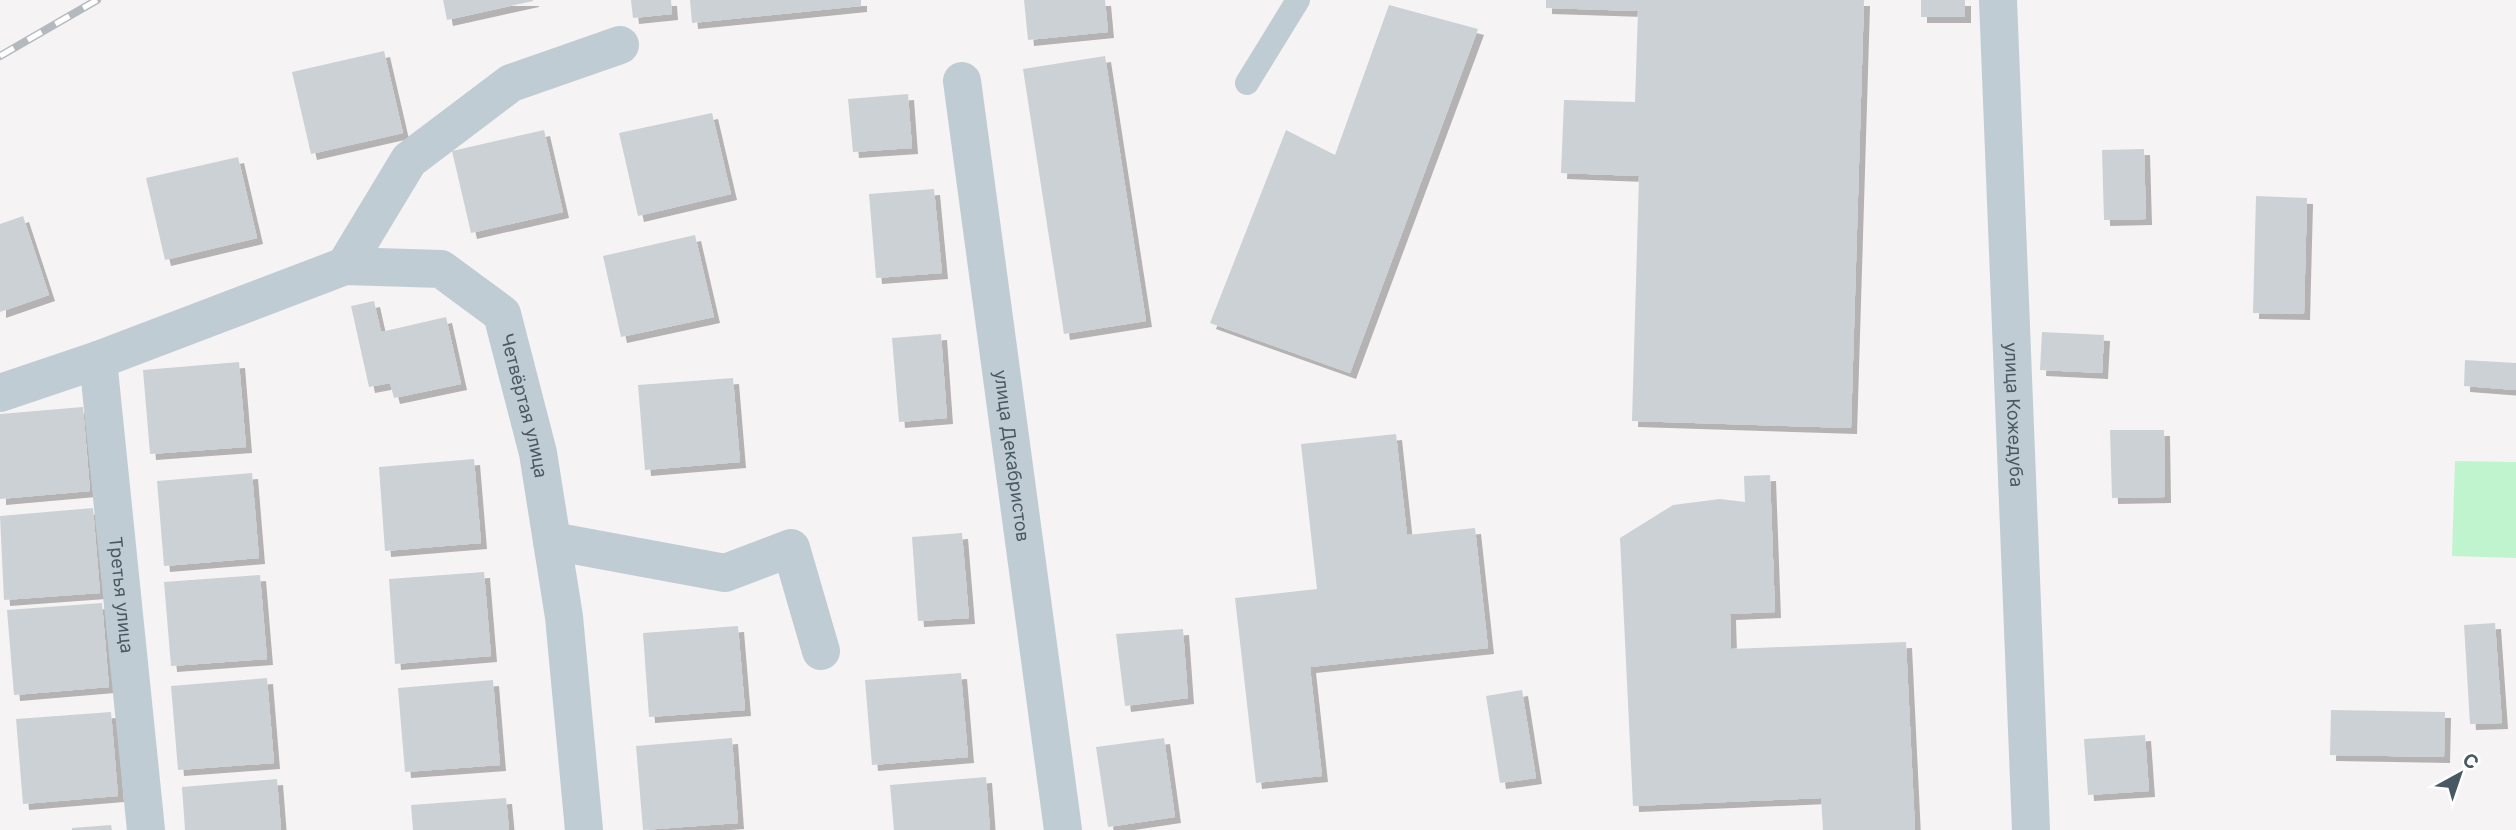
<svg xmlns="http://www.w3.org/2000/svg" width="2516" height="830" font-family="Inter,sans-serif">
<defs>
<filter id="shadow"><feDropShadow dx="6" dy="6" stdDeviation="0" flood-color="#0004"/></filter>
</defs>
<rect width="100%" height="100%" fill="#f5f3f3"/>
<path fill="#c0f4ce" d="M 2455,461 L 2516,462 L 2516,558 L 2452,556 Z"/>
<g fill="#ccd1d5" filter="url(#shadow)">
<path d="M 443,0 L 533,0 L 533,1 L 447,20 Z"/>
<path d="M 631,0 L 671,0 L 672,14 L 633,18 Z"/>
<path d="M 690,0 L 861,0 L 861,6 L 692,23 Z"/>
<path d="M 1024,0 L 1105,0 L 1108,32 L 1028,40 Z"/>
<path d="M 1546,0 L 1864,0 L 1851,428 L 1632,421 L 1639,176 L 1561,173 L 1564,100 L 1635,102 L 1638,11 L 1546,8 Z"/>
<rect x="1921" y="0" width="44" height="17"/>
<path d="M 1389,5 L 1478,29 L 1350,373 L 1210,323 L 1286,130 L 1335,155 Z"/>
<path d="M 384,51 L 403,133 L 311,154 L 292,72 Z"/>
<path d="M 1105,56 L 1146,321 L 1064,334 L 1023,69 Z"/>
<path d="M 908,94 L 912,148 L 853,152 L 848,99 Z"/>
<path d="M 712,113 L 731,194 L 638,216 L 619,133 Z"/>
<path d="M 544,130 L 563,212 L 471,233 L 452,151 Z"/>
<path d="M 2144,149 L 2146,219 L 2104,220 L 2102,150 Z"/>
<path d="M 238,157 L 257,238 L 165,260 L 146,178 Z"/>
<path d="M 934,189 L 942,273 L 876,278 L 869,194 Z"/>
<path d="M 2256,196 L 2307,198 L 2304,314 L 2253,313 Z"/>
<path d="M 23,216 L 49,295 L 0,312 L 0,224 Z"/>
<path d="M 695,235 L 714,317 L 621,337 L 603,256 Z"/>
<path d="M 374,301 L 381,332 L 446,317 L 461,384 L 394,398 L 390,383 L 369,387 L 351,306 Z"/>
<path d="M 2042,332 L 2104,335 L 2102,373 L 2040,370 Z"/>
<path d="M 941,334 L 947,418 L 899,422 L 892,338 Z"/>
<path d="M 2465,360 L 2516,363 L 2516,390 L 2464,386 Z"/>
<path d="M 239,362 L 246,447 L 150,454 L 143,370 Z"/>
<path d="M 733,378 L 740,462 L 645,470 L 638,385 Z"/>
<path d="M 83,407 L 90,491 L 0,499 L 0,414 Z"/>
<path d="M 2110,430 L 2164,430 L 2165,497 L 2112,498 Z"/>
<path d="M 1396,434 L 1407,535 L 1475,528 L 1488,648 L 1310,667 L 1322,776 L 1256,783 L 1235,598 L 1317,589 L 1301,444 Z"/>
<path d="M 474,459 L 481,543 L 385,551 L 379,467 Z"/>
<path d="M 252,473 L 259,558 L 164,566 L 157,481 Z"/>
<path d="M 1770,475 L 1775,612 L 1730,614 L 1731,649 L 1906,642 L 1915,830 L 1823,830 L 1821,798 L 1633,806 L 1620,538 L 1673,505 L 1720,499 L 1745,502 L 1744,476 Z"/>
<path d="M 93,508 L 100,593 L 4,600 L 0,516 Z"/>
<path d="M 962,533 L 969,618 L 918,621 L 912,537 Z"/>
<path d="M 484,572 L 491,656 L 395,664 L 389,579 Z"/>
<path d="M 260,575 L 267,659 L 171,666 L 164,582 Z"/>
<path d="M 102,603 L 109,687 L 14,695 L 7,610 Z"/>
<path d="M 2495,623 L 2502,723 L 2470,724 L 2464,625 Z"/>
<path d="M 738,626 L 745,710 L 649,717 L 643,633 Z"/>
<path d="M 1183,629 L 1188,698 L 1125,706 L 1116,634 Z"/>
<path d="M 961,673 L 968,757 L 872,765 L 865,680 Z"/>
<path d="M 267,678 L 274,763 L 178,770 L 171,686 Z"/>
<path d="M 493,680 L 500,765 L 405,772 L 398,688 Z"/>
<path d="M 1522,690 L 1536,778 L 1500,783 L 1486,696 Z"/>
<path d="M 2331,710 L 2445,712 L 2444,757 L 2330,755 Z"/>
<path d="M 111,712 L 118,796 L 23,804 L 16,719 Z"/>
<path d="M 2145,735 L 2149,791 L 2088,795 L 2084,739 Z"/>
<path d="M 732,738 L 738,823 L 643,830 L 636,746 Z"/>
<path d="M 1164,738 L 1175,817 L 1108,827 L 1096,747 Z"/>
<path d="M 986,777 L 990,830 L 894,830 L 890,785 Z"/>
<path d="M 277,779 L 281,830 L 185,830 L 182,787 Z"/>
<path d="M 506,798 L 509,830 L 413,830 L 411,805 Z"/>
<path d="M 111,825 L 112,830 L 72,830 L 72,828 Z"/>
</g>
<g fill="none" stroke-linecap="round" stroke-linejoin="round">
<path stroke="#c0ccd3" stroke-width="24" d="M 1247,83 L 1298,0"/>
<g stroke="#c0ccd3" stroke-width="38">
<path id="s1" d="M 1998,0 L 2031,830"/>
<path id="s2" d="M 962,81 L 1063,830"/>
<path d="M 345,266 L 409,160 L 511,83 L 620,45"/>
<path id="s3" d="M 98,360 L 146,830"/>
<path id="s4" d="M 0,393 L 98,360 L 345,266 L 441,269 L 502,314 L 538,453 L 564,617 L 584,830"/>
<path d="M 552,541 L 725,573 L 791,548 L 821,651"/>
</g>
<defs>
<path id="rail" d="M 0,56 L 97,0"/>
</defs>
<use href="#rail" stroke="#b4b9be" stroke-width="8"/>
<use href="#rail" stroke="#fff" stroke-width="5" stroke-dasharray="16" stroke-linecap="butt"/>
</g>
<g text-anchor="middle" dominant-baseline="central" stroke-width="7" stroke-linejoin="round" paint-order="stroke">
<g font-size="18" fill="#485963" stroke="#fff">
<text stroke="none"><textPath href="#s4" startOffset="634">Четвёртая улица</textPath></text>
<text stroke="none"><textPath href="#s1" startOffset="415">улица Кожедуба</textPath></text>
<text stroke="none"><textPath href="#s2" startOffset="378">улица Декабристов</textPath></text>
<text stroke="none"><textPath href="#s3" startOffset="236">Третья улица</textPath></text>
</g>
</g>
<g transform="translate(2460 774) rotate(40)" stroke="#ffffff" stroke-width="5" paint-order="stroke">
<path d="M0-5L12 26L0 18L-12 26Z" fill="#485963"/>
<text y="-10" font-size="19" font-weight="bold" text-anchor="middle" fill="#485963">С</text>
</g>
</svg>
